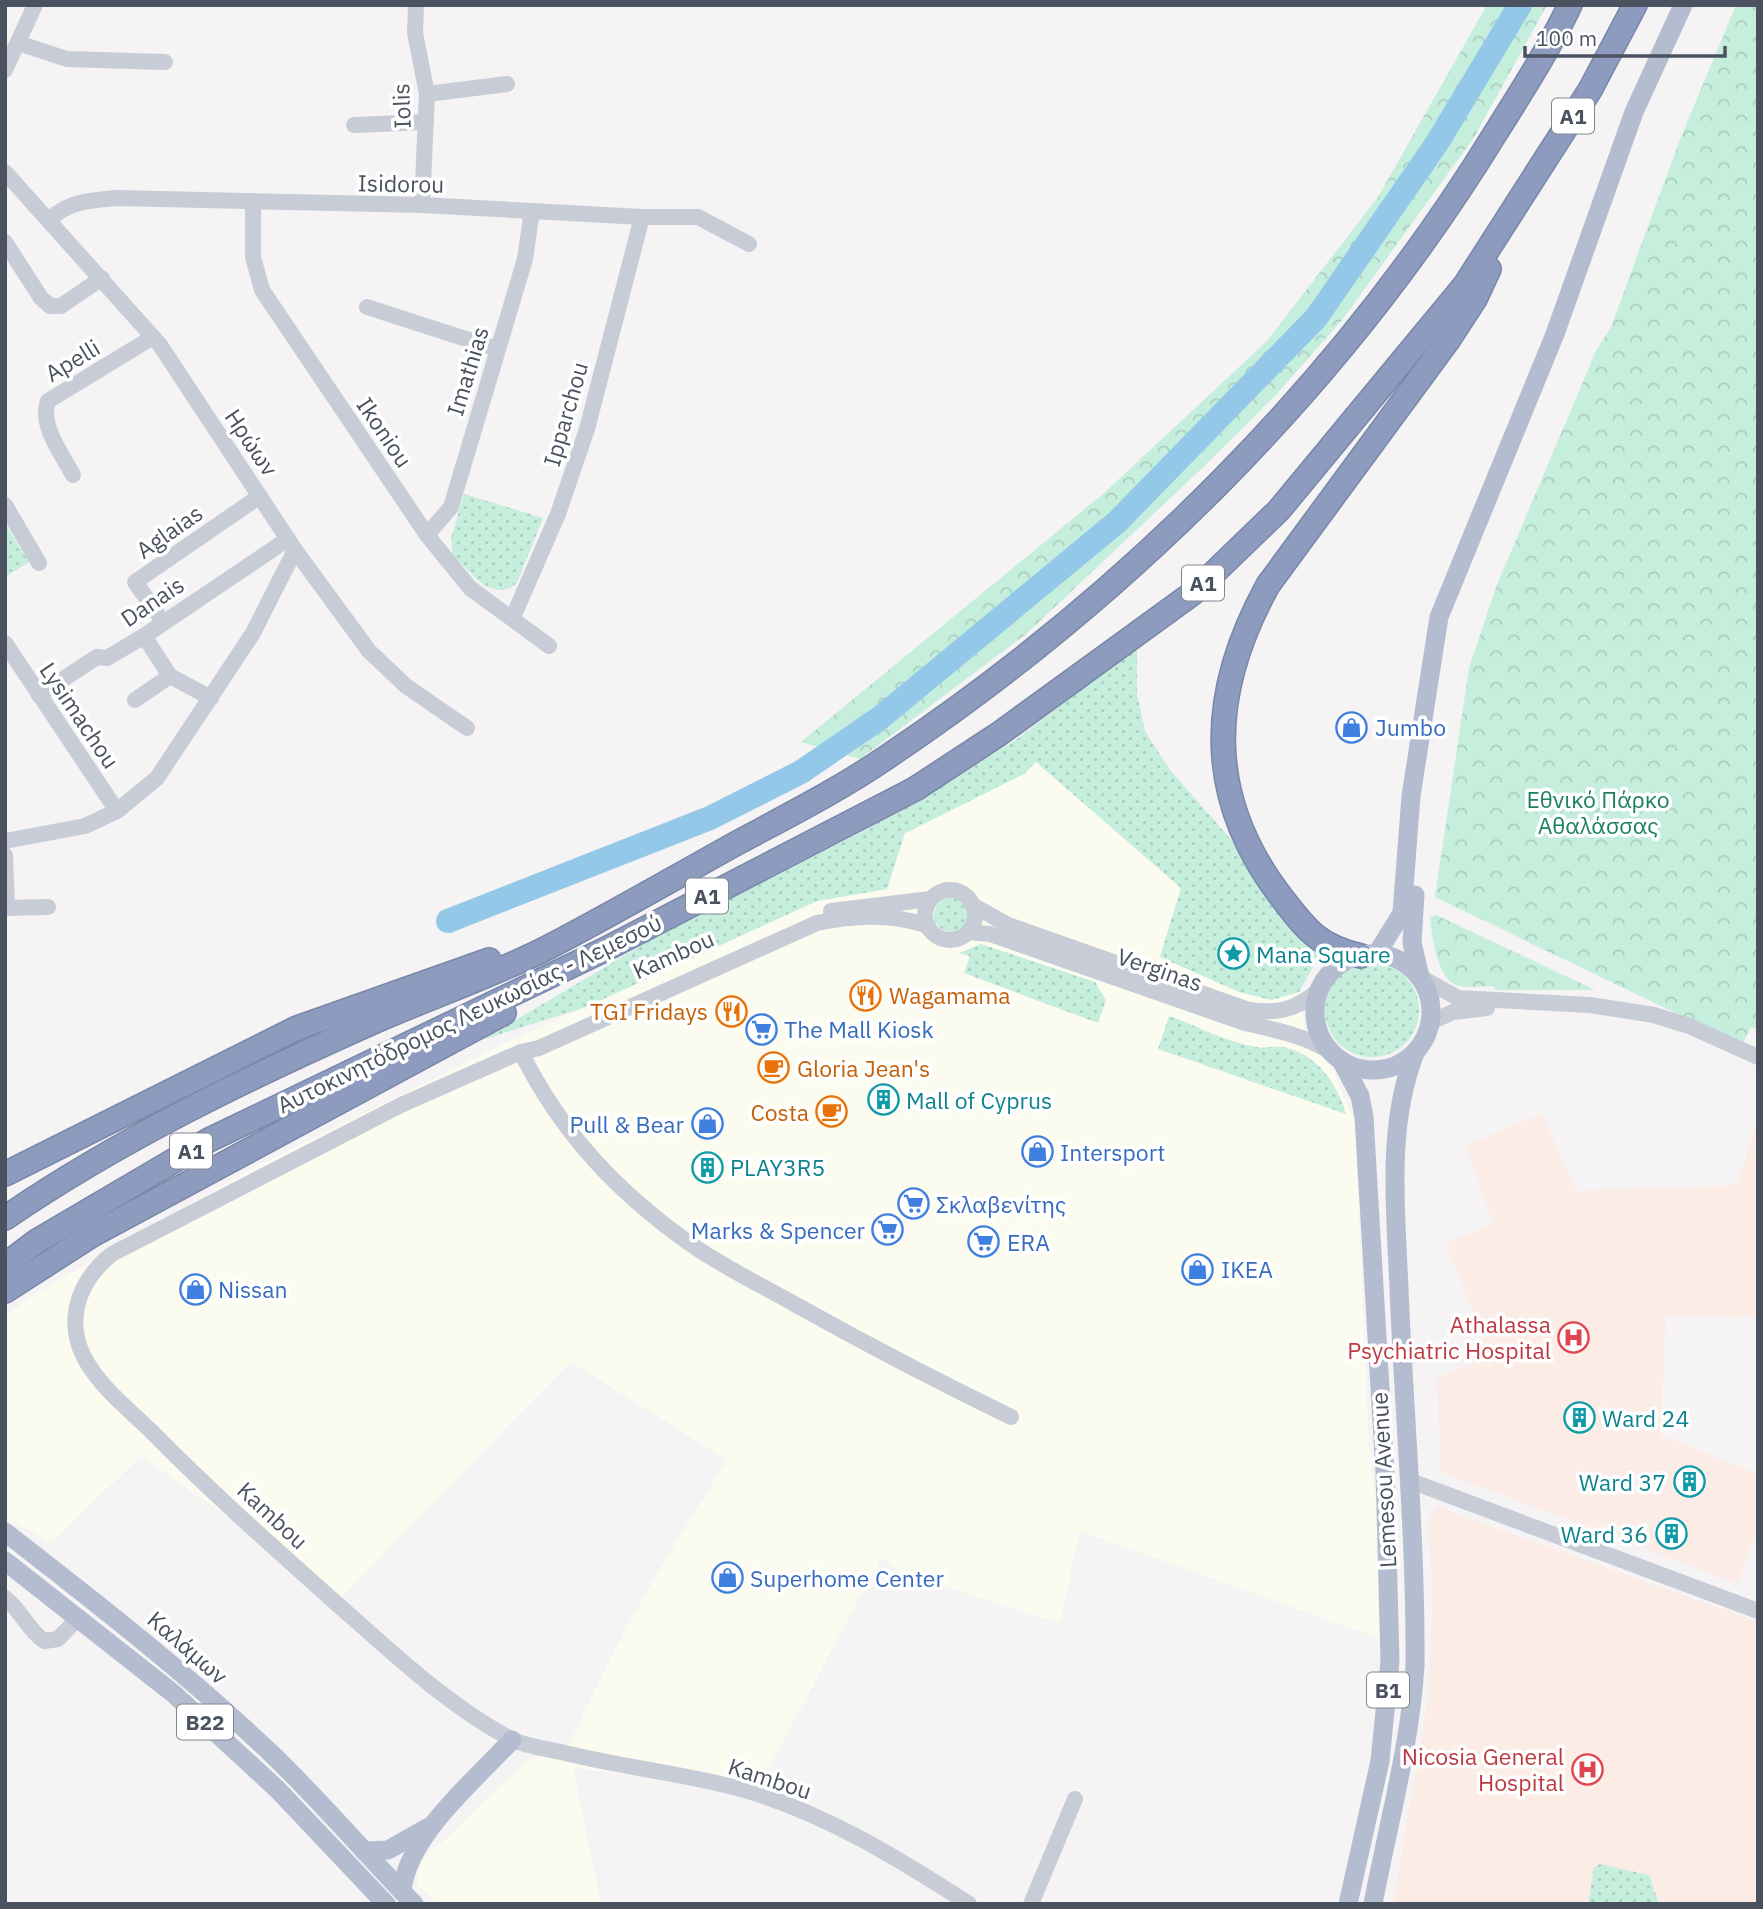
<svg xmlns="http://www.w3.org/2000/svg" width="1763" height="1909" font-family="'IBM Plex Sans',sans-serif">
<defs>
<pattern id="grass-dots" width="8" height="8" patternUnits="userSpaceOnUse" patternTransform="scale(1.75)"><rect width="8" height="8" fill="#c5eedd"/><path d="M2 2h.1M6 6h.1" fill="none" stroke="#abcec0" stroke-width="1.8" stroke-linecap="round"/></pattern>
<pattern id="forest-crowns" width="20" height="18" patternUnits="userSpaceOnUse" patternTransform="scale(1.75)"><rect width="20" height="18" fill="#c5eedd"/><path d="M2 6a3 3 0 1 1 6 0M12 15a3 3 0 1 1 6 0" fill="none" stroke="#abcec0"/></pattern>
</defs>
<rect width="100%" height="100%" fill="#f5f3f3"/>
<path fill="#fcfbef" d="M 1036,762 L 1181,888 L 1160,957 L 1239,992 L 1271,1000 L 1299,992 L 1305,1029 L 1330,1063 L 1355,1123 L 1369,1449 L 1382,1544 L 1384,1640 L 1080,1531 L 1060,1623 L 904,1574 L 881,1558 L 757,1790 L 573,1768 L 601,1904 L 437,1904 L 417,1884 L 421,1862 L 525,1763 L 570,1743 L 613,1653 L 659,1570 L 727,1460 L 571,1362 L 342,1596 L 141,1456 L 52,1542 L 5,1518 L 5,1317 L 30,1297 L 251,1169 L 502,1045 L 817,901 L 887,889 L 905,834 L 1023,774 Z"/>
<g fill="#fbece6">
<path d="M 1542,1114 L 1576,1191 L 1737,1185 L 1758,1119 L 1758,1318 L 1666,1315 L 1660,1435 L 1758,1474 L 1758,1526 L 1738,1584 L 1441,1472 L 1437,1379 L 1491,1356 L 1446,1244 L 1493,1223 L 1466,1145 Z"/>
<path d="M 1437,1507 L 1758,1622 L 1758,1904 L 1393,1904 L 1428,1700 L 1433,1606 L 1428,1519 Z"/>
</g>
<g fill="url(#grass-dots)">
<path d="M 464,494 L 543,518 L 517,583 C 492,604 472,573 453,555 L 451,538 Z"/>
<path d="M 5,524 L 29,562 L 5,577 Z"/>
<path d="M 1137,646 L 1137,694 L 1145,731 L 1170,770 L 1242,852 L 1320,955 L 1299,992 L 1271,1000 L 1239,992 L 1160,957 L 1181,888 L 1036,762 L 1024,774 L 905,833 L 887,889 L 817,901 L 586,1007 L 482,1040 L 671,928 L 854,836 L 922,798 L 1016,740 Z"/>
<circle cx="951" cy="915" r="17"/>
<path d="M 981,944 L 1095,982 L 1106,1000 L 1098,1023 L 964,973 L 970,956 L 959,953 Z"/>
<circle cx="1372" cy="1010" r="47"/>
<path d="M 1169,1016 C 1197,1026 1227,1042 1256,1047 C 1264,1049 1274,1045 1283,1047 C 1316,1053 1337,1083 1346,1114 L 1158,1049 Z"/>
<path d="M 1600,1864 L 1649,1875 L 1659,1904 L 1588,1904 L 1594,1868 Z"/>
</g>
<g fill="url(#forest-crowns)">
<path d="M 1487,5 L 1547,5 L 1473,139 L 1342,320 L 1276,395 L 1196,474 L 1026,634 L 860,759 L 801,742 L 1103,494 L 1267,341 L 1378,197 Z"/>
<path d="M 1736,5 L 1758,5 L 1758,1030 L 1751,1027 L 1742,1045 L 1435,897 L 1469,668 L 1496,587 L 1596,351 L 1611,327 L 1679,142 Z"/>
<path d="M 1436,915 L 1595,990 L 1496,990 L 1493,986 C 1483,986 1470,988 1459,986 C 1437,981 1432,936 1430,917 Z"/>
</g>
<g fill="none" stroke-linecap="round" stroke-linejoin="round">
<path stroke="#94c8e9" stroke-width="24" d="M 448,921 L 710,818 L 801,772 L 880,718 L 1117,522 L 1316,318 L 1437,143 L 1520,5"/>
<defs>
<g id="highway">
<path d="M 1361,956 C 1317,946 1306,929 1279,894 C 1204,794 1209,692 1268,585 L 1449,339 L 1475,299 L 1489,269"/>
<path d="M 5,1174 L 297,1028 L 489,960"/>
<path d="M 5,1218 C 119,1140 247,1078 373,1022 C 428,998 486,978 541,951 C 607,917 672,879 737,843 C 787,816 839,790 887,757 C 1127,596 1341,384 1493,137 C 1520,94 1548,51 1570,5"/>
<path d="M 5,1265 L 37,1241 L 209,1140 L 604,950 L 915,789 L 999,734 L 1193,593 L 1279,510 L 1465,285 L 1590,90 L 1635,5"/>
<path d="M 5,1291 L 92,1235 L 504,1013"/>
</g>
</defs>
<use href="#highway" stroke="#7887aa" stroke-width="26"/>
<g stroke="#c7ccd6" stroke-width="16">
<path d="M 416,5 L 415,33 L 427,94 L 422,205"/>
<path d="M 18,43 L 67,59 L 165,62"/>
<path d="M 5,70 L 35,5"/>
<path d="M 427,94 L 507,84"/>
<path d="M 354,125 L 426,122"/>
<path d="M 5,172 L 160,345 L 295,550 L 369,651 L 406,686 L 467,728"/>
<path d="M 253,203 L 253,257 L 262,290 L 427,535 L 470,588 L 549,646"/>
<path d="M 50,219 C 70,201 91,200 117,198 L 422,205 L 642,217 L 698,217 L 749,244"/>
<path d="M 5,242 L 41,298 L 50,306 L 61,306 L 102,278"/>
<path d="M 367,307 L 497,349"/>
<path d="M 73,475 C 62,454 39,425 48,401 L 153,337"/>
<path d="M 5,505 L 39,563"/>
<path d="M 427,535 L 451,507 L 525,259 L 532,211"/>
<path d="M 157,613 L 135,582 L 260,496"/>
<path d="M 513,617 L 558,514 L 587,429 L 642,217"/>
<path d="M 144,636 L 170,676 L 211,698"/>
<path d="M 5,643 L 117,811"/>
<path d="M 39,695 L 97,657 L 107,658 L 144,636 L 288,539"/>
<path d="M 135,700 L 170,676"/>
<path d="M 5,841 L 85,826 L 117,811 L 157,778 L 253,633 L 295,550"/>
<path d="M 5,855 L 7,908"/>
<circle cx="950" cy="915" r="25"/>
<path d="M 974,906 L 1008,925 L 1249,1010 C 1278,1014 1295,1010 1318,991"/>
<path d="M 5,908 L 48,907"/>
<path d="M 831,911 L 931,899"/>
<path d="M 928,926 C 892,913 854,915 817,923 L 539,1048 L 521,1052 L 401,1105 L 112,1254 C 83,1277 67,1311 80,1348 C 92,1381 128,1408 153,1433 C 214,1495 280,1553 345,1611 C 396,1656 448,1705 509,1738 C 524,1746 544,1748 561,1752 C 620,1767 682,1773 741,1789 C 823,1812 898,1858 969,1904"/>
<path d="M 969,932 L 990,934 L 1245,1023 C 1276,1030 1307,1036 1334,1054"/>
<path d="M 1420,977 L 1458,998 L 1590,1005 L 1654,1015 L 1689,1026 L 1758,1057"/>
<path d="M 1431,1022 L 1453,1012 L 1487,1008"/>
<path d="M 521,1052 C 561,1133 618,1193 692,1245 C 725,1268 763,1286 798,1306 C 868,1345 939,1382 1011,1417"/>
<path d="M 1408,1480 L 1758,1611"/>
<path d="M 5,1598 C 21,1610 28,1630 44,1641 L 58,1639 L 79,1617"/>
<path d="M 1031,1904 L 1075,1799"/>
</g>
<g stroke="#b4bdcf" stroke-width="19">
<path d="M 1415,895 L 1412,943 L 1420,977"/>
<circle cx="1373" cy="1012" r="58"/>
<path d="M 1376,955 L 1402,913 L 1411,796 L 1439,617 L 1555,334 L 1634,112 L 1683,5"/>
<path d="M 1341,1060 L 1360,1096 L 1364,1117 L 1385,1473 L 1390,1661 L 1380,1761 L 1348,1904"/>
<path d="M 5,1532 C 98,1604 190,1676 275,1757 C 323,1804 367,1855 414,1904"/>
<path d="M 5,1561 L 174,1694 L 277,1789 L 386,1904"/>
<path d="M 364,1851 L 388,1850 L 427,1828"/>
<path d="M 402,1891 C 407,1836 475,1780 512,1740"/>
<path d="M 1373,1904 C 1388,1824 1410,1747 1415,1666 C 1416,1540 1404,1414 1399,1289 C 1396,1211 1386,1127 1415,1053"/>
</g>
<use href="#highway" stroke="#8d9cbe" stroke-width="23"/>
</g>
<defs>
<symbol id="shop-ring" viewBox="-11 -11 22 22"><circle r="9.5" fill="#fff" stroke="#3f7fe0" stroke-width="1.5"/><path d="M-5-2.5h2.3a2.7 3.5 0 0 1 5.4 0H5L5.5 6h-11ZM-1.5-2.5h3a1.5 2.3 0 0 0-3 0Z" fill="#3f7fe0"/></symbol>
<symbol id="sight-ring" viewBox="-11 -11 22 22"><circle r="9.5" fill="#fff" stroke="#0f9aa8" stroke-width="1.5"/><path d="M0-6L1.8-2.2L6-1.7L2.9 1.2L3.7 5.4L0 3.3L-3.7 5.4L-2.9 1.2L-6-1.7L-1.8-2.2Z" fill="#0f9aa8"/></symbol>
<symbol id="restaurant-ring" viewBox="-11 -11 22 22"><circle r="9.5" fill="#fff" stroke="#e8710a" stroke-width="1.5"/><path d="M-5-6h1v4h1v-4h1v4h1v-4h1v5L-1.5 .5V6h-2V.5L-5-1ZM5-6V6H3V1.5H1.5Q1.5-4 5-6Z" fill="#e8710a"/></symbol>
<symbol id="supermarket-ring" viewBox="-11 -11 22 22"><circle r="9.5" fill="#fff" stroke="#3f7fe0" stroke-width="1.5"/><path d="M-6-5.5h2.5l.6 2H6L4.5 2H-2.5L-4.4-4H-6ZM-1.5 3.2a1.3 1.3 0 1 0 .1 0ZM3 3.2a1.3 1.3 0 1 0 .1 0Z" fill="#3f7fe0"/></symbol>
<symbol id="cafe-ring" viewBox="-11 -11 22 22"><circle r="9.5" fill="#fff" stroke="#e8710a" stroke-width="1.5"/><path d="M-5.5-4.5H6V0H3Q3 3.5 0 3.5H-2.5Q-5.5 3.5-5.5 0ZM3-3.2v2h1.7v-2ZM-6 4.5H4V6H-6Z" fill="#e8710a"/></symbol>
<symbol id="building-ring" viewBox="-11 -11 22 22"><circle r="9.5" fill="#fff" stroke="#0f9aa8" stroke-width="1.5"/><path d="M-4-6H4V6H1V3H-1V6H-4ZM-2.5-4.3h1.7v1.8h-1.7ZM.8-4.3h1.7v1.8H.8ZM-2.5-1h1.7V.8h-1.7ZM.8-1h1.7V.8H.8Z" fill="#0f9aa8"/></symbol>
<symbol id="hospital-ring" viewBox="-11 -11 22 22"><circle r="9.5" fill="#fff" stroke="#e0444e" stroke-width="1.5"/><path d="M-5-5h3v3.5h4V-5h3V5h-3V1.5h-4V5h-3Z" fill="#e0444e"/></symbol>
</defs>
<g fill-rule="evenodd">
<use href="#shop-ring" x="1334" y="710" width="35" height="35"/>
<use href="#sight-ring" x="1216" y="936" width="35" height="35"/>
<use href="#restaurant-ring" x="848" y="978" width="35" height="35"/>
<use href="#restaurant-ring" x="714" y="994" width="35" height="35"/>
<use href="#supermarket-ring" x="744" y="1012" width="35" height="35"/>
<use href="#cafe-ring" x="756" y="1050" width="35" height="35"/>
<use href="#building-ring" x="866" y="1082" width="35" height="35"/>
<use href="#cafe-ring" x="814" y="1094" width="35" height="35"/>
<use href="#shop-ring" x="690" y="1106" width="35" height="35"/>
<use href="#shop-ring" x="1020" y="1134" width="35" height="35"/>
<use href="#building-ring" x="690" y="1150" width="35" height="35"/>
<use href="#supermarket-ring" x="896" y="1186" width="35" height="35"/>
<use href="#supermarket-ring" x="870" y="1212" width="35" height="35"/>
<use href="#supermarket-ring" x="966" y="1224" width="35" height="35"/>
<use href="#shop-ring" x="1180" y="1252" width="35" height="35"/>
<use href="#shop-ring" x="178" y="1272" width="35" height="35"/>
<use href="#hospital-ring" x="1556" y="1320" width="35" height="35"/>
<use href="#building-ring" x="1562" y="1400" width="35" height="35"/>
<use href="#building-ring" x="1672" y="1464" width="35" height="35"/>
<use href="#building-ring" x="1654" y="1516" width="35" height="35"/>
<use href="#shop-ring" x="710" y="1560" width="35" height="35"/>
<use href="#hospital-ring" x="1570" y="1752" width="35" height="35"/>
</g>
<g text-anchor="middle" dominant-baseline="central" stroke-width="7" stroke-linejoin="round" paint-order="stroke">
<g fill="#fff" stroke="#81868f" stroke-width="2">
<rect x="1552" y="98.5" width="42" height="35" rx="5"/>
<rect x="1182" y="565.5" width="42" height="35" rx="5"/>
<rect x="686" y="878.5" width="42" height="35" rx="5"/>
<rect x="170" y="1133.5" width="42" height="35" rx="5"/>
<rect x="1367" y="1672.5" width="42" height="35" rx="5"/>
<rect x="177" y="1704.5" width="56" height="35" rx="5"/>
</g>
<g font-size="21" font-weight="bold" fill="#4b525f">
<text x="1573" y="116">A1</text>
<text x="1203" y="583">A1</text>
<text x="707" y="896">A1</text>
<text x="191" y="1151">A1</text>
<text x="1388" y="1690">B1</text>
<text x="205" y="1722">B22</text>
</g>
<g font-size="23" fill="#4b525f" stroke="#fff">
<text transform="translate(401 106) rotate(-92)">Iolis</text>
<text transform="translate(401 183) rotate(1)">Isidorou</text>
<text transform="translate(72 360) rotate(-31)">Apelli</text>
<text transform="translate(467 371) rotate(-73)">Imathias</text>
<text transform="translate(565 414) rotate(-74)">Ipparchou</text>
<text transform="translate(385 432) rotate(56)">Ikoniou</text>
<text transform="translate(252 442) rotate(56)">Ηρώων</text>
<text transform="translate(169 531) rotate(-35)">Aglaias</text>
<text transform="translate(152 601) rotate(-34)">Danais</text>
<text transform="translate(80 715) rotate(56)">Lysimachou</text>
<text transform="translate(673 954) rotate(-24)">Kambou</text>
<text transform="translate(1160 969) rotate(19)">Verginas</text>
<text transform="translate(469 1013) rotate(-26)">Αυτοκινητόδρομος Λευκωσίας - Λεμεσού</text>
<text transform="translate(1383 1480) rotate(-93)">Lemesou Avenue</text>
<text transform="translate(273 1515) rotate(43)">Kambou</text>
<text transform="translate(188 1647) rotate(41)">Καλάμων</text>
<text transform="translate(770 1778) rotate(18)">Kambou</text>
</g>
<g font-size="23" fill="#366cbe" stroke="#fff" text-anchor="start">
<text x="1375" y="727">Jumbo</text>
<text x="784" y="1029">The Mall Kiosk</text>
<text x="684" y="1124" text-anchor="end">Pull &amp; Bear</text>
<text x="1060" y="1152">Intersport</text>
<text x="936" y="1204">Σκλαβενίτης</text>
<text x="865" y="1230" text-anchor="end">Marks &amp; Spencer</text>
<text x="1007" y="1242">ERA</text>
<text x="1221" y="1269">IKEA</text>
<text x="218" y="1289">Nissan</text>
<text x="750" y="1578">Superhome Center</text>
</g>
<g font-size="23" fill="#1d8061" stroke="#fff">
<text x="1598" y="799">Εθνικό Πάρκο<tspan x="1598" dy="26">Αθαλάσσας</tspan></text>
</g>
<g font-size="23" fill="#0d838f" stroke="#fff" text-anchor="start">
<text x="1256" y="954">Mana Square</text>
<text x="906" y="1100">Mall of Cyprus</text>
<text x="730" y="1167">PLAY3R5</text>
<text x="1602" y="1418">Ward 24</text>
<text x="1666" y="1482" text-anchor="end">Ward 37</text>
<text x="1648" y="1534" text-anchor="end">Ward 36</text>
</g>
<g font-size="23" fill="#c56008" stroke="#fff" text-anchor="start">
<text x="889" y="995">Wagamama</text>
<text x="708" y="1011" text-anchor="end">TGI Fridays</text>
<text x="797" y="1068">Gloria Jean's</text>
<text x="809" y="1112" text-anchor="end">Costa</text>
</g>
<g font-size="23" fill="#be3a42" stroke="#fff" text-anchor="end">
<text x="1551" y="1324">Athalassa<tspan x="1551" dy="26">Psychiatric Hospital</tspan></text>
<text x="1564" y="1756">Nicosia General<tspan x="1564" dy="26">Hospital</tspan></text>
</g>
</g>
<rect width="1763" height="1909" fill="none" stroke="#4b525f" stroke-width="14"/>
<path d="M1525 46v10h200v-10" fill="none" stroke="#4b525f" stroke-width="3.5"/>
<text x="1536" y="46" font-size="21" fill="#4b525f" stroke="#ffffff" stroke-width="5" paint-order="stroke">100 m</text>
</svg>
